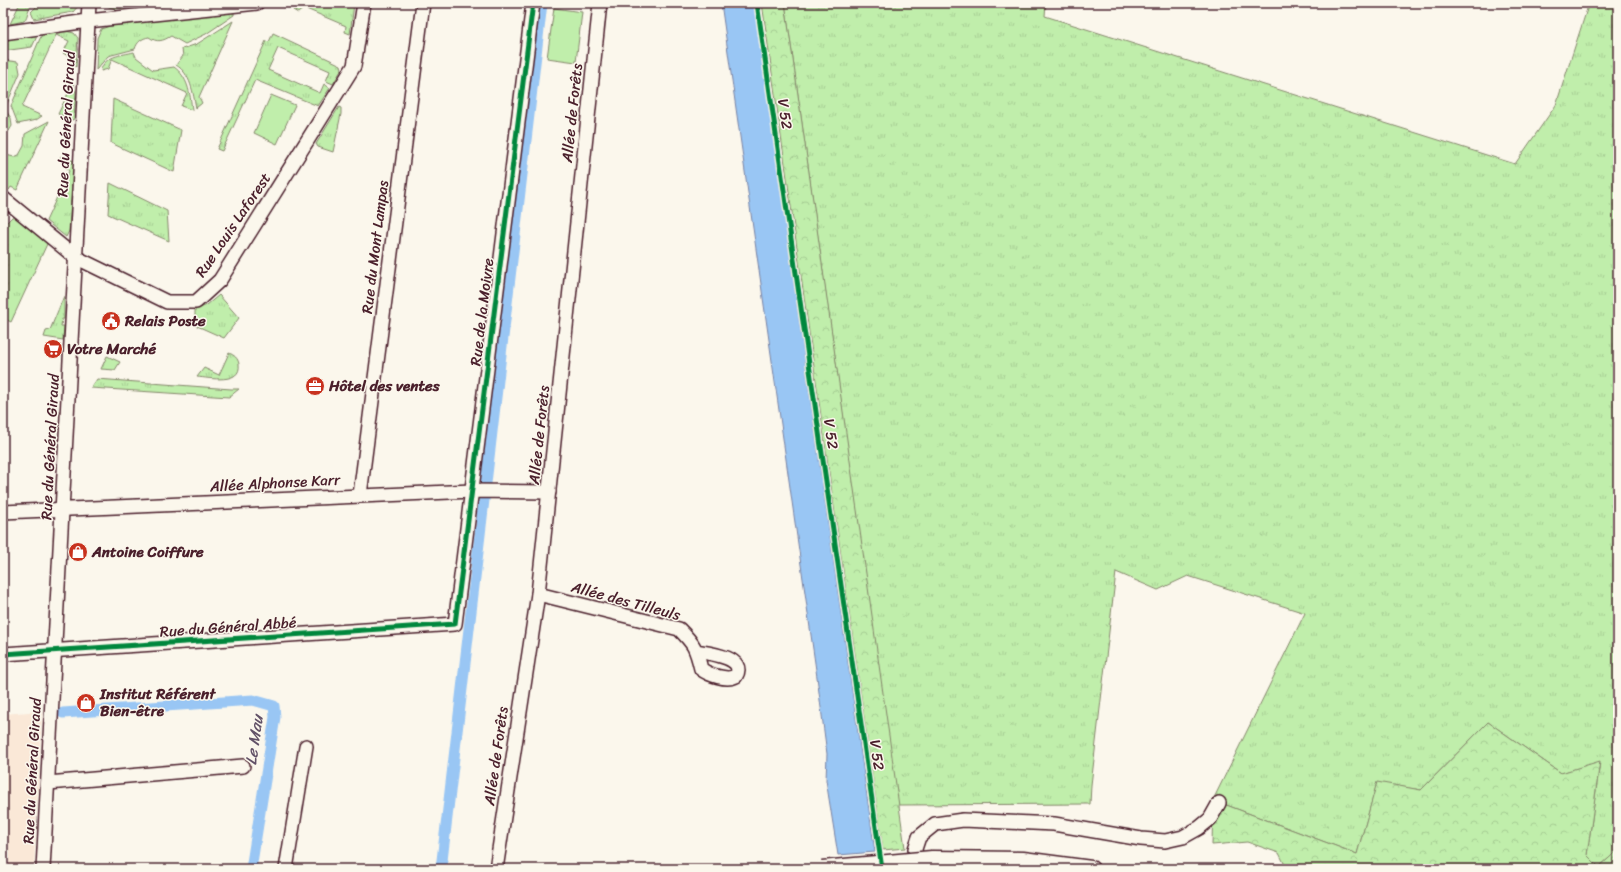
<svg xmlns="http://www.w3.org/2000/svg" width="1621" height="872" font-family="Sriracha,sans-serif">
<defs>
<pattern id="grass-tufts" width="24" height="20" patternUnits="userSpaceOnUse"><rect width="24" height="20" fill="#c0eeab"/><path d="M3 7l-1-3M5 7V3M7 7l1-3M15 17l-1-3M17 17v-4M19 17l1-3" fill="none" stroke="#a6cc93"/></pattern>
<pattern id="forest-crowns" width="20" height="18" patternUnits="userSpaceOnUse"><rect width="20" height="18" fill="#c0eeab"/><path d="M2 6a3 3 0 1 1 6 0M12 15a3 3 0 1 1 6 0" fill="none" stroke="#a6cc93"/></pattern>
</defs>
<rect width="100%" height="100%" fill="#fbf7ec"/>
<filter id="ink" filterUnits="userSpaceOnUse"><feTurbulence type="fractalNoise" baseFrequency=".025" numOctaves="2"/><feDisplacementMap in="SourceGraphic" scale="8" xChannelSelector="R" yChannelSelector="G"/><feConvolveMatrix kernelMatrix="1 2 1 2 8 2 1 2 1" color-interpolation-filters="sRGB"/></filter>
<g filter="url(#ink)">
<path fill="#fae8d7" d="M 42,711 L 34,864 L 3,868 L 3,714 Z"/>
<g fill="url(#grass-tufts)" stroke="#85866b">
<path d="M 20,3 L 33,3 C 27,8 29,15 24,21 L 10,24 Z"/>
<path d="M 40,3 L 77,3 L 79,5 L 73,12 L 34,19 L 31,12 Z"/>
<path d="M 103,3 L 165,3 L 116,9 L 109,7 Z"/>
<path d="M 322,3 L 354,4 L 350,34 L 345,32 L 346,26 L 304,8 L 298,13 L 293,10 L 293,5 Z"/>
<path d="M 785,3 L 1046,3 L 1045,16 L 1515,164 L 1556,105 L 1589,3 L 1618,3 L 1618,850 L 1599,867 L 1587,855 L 1600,762 L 1561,773 L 1488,722 L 1421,790 L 1377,783 L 1357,854 L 1213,800 L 1305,613 L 1188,576 L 1158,590 L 1116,572 L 1091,785 L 1090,804 L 898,805 Z"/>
<path d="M 234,12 L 234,15 L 206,34 L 185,44 L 171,36 C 163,41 157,43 149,37 C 142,38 137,42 135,49 L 108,56 L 96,70 L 97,38 L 101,29 L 110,26 Z"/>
<path d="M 233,21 L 199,97 L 202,103 L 196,108 C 193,93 191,74 176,65 L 183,56 L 182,49 L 197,44 Z"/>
<path d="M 66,31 L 74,33 L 78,38 L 76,67 L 74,65 L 75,60 L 63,53 L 69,41 L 56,35 L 22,107 L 42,116 L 36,120 L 18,124 L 11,106 L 42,34 Z"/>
<path d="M 273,33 L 341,65 L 342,69 L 333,84 L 326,81 L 330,71 L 278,48 L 268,70 L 320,93 L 324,84 L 330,88 L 318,106 L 255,80 L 222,151 L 217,149 L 266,41 L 269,42 Z"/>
<path d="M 38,34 L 32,47 L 3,51 L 3,40 Z"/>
<path d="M 134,52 L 136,57 L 153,70 L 174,67 C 188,77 190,93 192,110 L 181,106 L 187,93 L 112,59 L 108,69 L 101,71 C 103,56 122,55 134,52 Z"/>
<path d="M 3,60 L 18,62 L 20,73 L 7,104 L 6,111 L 11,118 L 12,126 L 9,131 L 3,135 Z"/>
<path d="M 73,83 L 76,92 L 74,119 L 72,120 L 58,114 Z"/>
<path d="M 113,99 L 181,130 L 174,172 L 111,143 Z"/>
<path d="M 339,107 L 341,108 L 341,114 L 333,152 L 318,147 L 316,144 Z"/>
<path d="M 49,121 L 17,190 L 11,187 L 9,190 L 3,184 L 3,157 L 6,155 L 14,157 L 19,155 L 24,146 L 25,134 Z"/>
<path d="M 61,156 L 74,161 L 69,231 L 66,237 L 46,221 L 69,171 L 60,159 Z"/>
<path d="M 110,183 L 167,211 L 169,241 L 108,214 Z"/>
<path d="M 18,216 L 47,244 L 11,322 L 3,318 L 3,226 L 12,217 Z"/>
<path d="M 219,295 L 239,318 L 224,338 L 195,325 L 195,310 L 207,305 Z"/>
<path d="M 64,296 L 64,319 L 62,319 L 61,326 L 64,326 L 63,340 L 44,337 L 46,331 L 50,330 Z"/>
<path d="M 229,353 C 234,355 238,358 239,364 C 242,385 209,378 197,377 L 204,368 L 219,375 Z"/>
<path d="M 107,356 L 120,362 L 115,370 L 101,369 Z"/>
<path d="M 97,379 L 231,389 L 239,389 L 229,397 L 91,388 Z"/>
</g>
<g fill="url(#forest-crowns)" stroke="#85866b">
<path d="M 762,3 L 785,3 L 905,848 L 883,850 Z"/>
<path d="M 1488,722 L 1561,773 L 1600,761 L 1587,855 L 1599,867 L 1618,850 L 1618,869 L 1287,869 L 1279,853 L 1247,842 L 1212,845 L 1213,800 L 1357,854 L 1377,782 L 1421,790 Z"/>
</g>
<g fill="#c0eeab" stroke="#85866b">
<path d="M 554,8 L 582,12 L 576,62 L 547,58 Z"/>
<path d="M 271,95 L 295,105 L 277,144 L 254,133 Z"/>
</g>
<path fill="#99c6f4" stroke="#7983a4" d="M 721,3 L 754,3 L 875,852 L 838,855 L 826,780 L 827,754 L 817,677 Z"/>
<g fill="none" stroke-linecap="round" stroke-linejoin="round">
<g stroke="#99c6f4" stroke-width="11">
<path d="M 63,713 L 253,700 L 274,706 L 275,717 L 251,869"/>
<path d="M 441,869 L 542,3"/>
</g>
<defs>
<g id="minor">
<path d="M 3,33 L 88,21 L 257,3"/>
<path d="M 3,198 L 75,257 L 167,302 L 196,302 L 220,280 L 354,66 L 364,3"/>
<path d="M 360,495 L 423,3"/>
<path d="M 3,512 L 472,491 L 549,492"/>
<path d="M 538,594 L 679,629 C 694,644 696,648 701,669 C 709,675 727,681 736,676 C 747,657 708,653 696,651"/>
<path d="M 3,654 L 455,624 L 533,3"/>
<path d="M 48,783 L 243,766"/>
<path d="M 43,869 L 89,3"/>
<path d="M 286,869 L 306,746"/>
<path d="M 496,869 L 538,594 L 600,3"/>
<path d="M 918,869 L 915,849 L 919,837 L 935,824 L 963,820 L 1054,824 L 1141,839 L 1165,841 L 1183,837 L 1199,828 L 1210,819 L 1219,803"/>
</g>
<path id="major" d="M 932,859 L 1023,860 L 1091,869"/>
</defs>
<use href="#minor" stroke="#4a1f2b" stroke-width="16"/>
<use href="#major" stroke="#4a1f2b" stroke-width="19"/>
<use href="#minor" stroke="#fbf7ec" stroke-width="13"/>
<use href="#major" stroke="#fbf7ec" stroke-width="16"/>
<defs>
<path id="major-bridge" d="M 822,869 L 932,859"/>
</defs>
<use href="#major-bridge" stroke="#4a1f2b" stroke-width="19" stroke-linecap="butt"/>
<use href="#major-bridge" stroke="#fbf7ec" stroke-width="16"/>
<defs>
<g id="cycleway">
<path d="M 757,3 L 882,869"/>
<path d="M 3,654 L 455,624 L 533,3"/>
</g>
</defs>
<use href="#cycleway" stroke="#fbf7ec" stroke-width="8"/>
<use href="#cycleway" stroke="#00873e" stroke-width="5"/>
</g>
</g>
<defs>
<symbol id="civic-disc" viewBox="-11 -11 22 22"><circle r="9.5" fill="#c8321e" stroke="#fbf7ec"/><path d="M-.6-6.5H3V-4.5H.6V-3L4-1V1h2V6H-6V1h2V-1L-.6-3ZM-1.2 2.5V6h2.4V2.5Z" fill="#fff"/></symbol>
<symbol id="supermarket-disc" viewBox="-11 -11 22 22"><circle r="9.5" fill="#c8321e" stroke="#fbf7ec"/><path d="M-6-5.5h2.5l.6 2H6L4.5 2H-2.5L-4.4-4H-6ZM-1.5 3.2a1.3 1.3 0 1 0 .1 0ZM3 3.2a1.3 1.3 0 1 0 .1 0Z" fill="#fff"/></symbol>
<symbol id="office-disc" viewBox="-11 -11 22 22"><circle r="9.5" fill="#c8321e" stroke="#fbf7ec"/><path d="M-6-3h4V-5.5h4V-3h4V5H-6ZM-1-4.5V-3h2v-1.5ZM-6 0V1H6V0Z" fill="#fff"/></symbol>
<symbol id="shop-disc" viewBox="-11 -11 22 22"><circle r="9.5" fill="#c8321e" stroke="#fbf7ec"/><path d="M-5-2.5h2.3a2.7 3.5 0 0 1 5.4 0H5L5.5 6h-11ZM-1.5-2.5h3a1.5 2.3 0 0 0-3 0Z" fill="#fff"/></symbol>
</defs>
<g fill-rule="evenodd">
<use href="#civic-disc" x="100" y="310" width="22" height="22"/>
<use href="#supermarket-disc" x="42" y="338" width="22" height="22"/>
<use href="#office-disc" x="304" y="375" width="22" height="22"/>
<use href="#shop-disc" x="67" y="541" width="22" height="22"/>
<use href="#shop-disc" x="75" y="692" width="22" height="22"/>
</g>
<g text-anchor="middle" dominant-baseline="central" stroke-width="3" stroke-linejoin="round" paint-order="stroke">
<g font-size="15" fill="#4a1f2b" stroke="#fbf7ec">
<text transform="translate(572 113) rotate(-84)">Allée de Forêts</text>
<text transform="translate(785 114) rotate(82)">V 52</text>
<text transform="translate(66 124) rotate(-87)">Rue du Général Giraud</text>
<text transform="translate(233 225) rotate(-56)">Rue Louis Laforest</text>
<text transform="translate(375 247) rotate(-83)">Rue du Mont Lampas</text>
<text transform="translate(482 312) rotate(-83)">Rue de la Moivre</text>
<text transform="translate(831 434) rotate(82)">V 52</text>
<text transform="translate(539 435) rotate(-84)">Allée de Forêts</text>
<text transform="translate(50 447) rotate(-87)">Rue du Général Giraud</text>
<text transform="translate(275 483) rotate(-3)">Allée Alphonse Karr</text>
<text transform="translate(626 601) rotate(15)">Allée des Tilleuls</text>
<text transform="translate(228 627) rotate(-4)">Rue du Général Abbé</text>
<text transform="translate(877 755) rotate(82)">V 52</text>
<text transform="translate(496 756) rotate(-82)">Allée de Forêts</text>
<text transform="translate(32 771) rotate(-87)">Rue du Général Giraud</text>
</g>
<g font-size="15" font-weight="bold" fill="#4a1f2b" stroke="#fbf7ec" text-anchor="start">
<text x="125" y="321">Relais Poste</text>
<text x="67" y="349">Votre Marché</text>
<text x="329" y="386">Hôtel des ventes</text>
<text x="92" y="552">Antoine Coiffure</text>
<text x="100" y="694">Institut Référent<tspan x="100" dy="17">Bien-être</tspan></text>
</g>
<g font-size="16" font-style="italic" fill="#625167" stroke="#fbf7ec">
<text transform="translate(254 740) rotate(-82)">Le Mau</text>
</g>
</g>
<rect width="1621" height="872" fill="none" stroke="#fbf7ec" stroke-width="16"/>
<rect x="8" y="8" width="1605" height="856" fill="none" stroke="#4a1f2b" stroke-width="1.5" filter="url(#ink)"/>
</svg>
